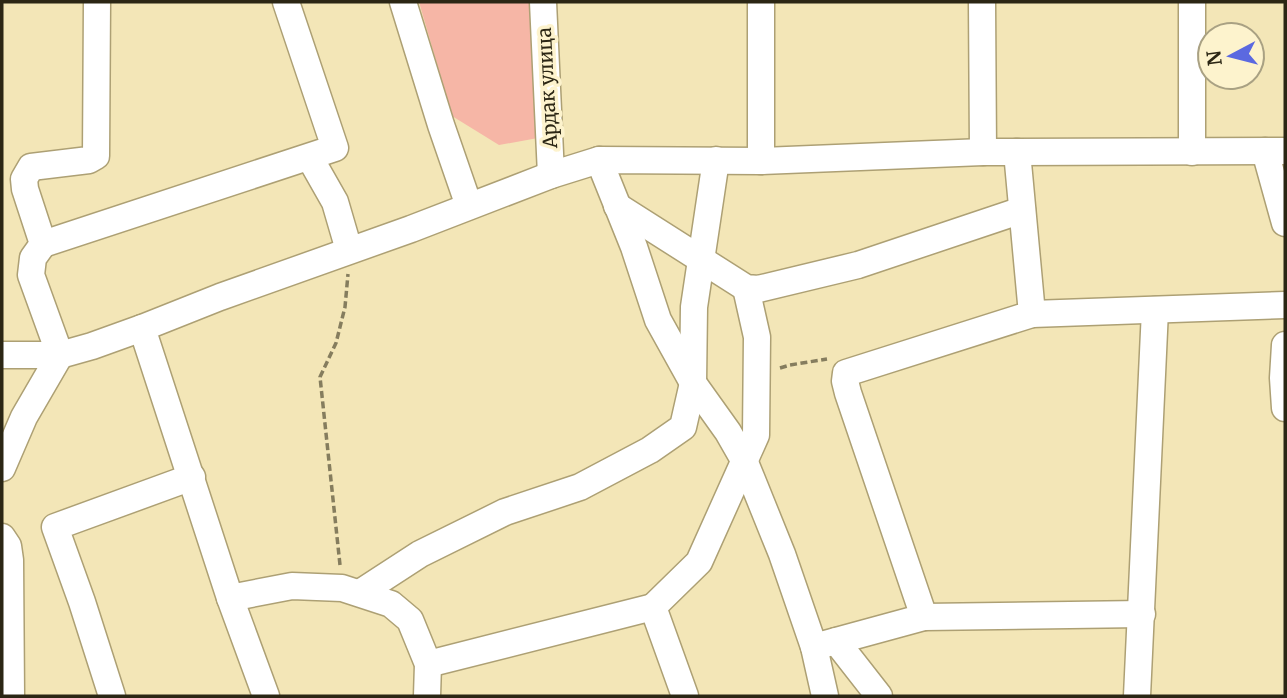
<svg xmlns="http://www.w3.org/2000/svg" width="1287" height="698" font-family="Merriweather,serif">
<rect width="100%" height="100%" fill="#f3e6b7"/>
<path fill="#f6b6a6" d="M 419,2 L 531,2 L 538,138 L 499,145 L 452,116 Z"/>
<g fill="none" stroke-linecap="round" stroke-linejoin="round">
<defs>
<g id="minor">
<path d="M 403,2 L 441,125 L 469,206"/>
<path d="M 543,2 L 551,175"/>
<path d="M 982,2 L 983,152"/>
<path d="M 1265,151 L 1285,223"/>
<path d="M 1192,152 L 1192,2"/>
<path d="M 310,158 L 335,202 L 349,250"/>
<path d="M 599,160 L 634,247 L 658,320 L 693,383 L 728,432 L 744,460 L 782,554 L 814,647 L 825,696"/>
<path d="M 761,161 L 761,2"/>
<path d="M 617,206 L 746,288 L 758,289 L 858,265 L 1022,210"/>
<path d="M 43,244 L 335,148 L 286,2"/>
<path d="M 1032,314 L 1285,305"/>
<path d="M 1285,345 L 1283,378 L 1285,408"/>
<path d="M 2,355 L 60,355 L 92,346 L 142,328"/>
<path d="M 2,468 L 24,417 L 60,355 L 31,275 L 33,258 L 43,244 L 25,189 L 24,179 L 31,167 L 89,160 L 96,156 L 97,2"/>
<path d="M 2,537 L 8,546 L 10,560 L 11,696"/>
<path d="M 360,593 L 420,554 L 505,512 L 580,487 L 650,450 L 683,427 L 693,383 L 694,307 L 716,160"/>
<path d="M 230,598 L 292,586 L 342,588 L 391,604 L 410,620 L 428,664 L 427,696"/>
<path d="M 653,607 L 699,562 L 756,435 L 757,337 L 746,288"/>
<path d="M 924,617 L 1142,614"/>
<path d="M 836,641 L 879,696"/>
<path d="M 814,647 L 924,617 L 848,393 L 845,381 L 846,373 L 1032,314 L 1017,152"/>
<path d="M 428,664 L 653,607 L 685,696"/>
<path d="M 112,696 L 82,602 L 55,527 L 192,477"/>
<path d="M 266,696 L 230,598 L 142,328 L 220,297 L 411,229 L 551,175 L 599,160 L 761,161 L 983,152 L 1285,151"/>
<path d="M 1137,696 L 1155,310"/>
</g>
</defs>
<use href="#minor" stroke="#ada074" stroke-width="29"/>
<g stroke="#857d5e" stroke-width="3.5" stroke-dasharray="7 3.5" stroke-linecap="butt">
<path d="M 780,368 L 790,365 L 827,359"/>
<path d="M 340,565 L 320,377 L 336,343 L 345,307 L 348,274"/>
</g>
<use href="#minor" stroke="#fff" stroke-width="26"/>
</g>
<g text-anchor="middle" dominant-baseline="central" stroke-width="7" stroke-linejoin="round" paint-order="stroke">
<g font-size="19" fill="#2b2614" stroke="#fdf3cd">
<text transform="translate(547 88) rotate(-93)">Ардак улица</text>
</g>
</g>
<rect width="1287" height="698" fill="none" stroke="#2b2614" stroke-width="7"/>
<g transform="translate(1231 56) rotate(263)"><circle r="33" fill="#fdf3cd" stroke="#a9a183" stroke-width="2"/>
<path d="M0-5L12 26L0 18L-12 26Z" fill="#5b69e0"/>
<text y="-10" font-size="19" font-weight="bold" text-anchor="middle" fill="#2b2614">N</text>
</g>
</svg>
